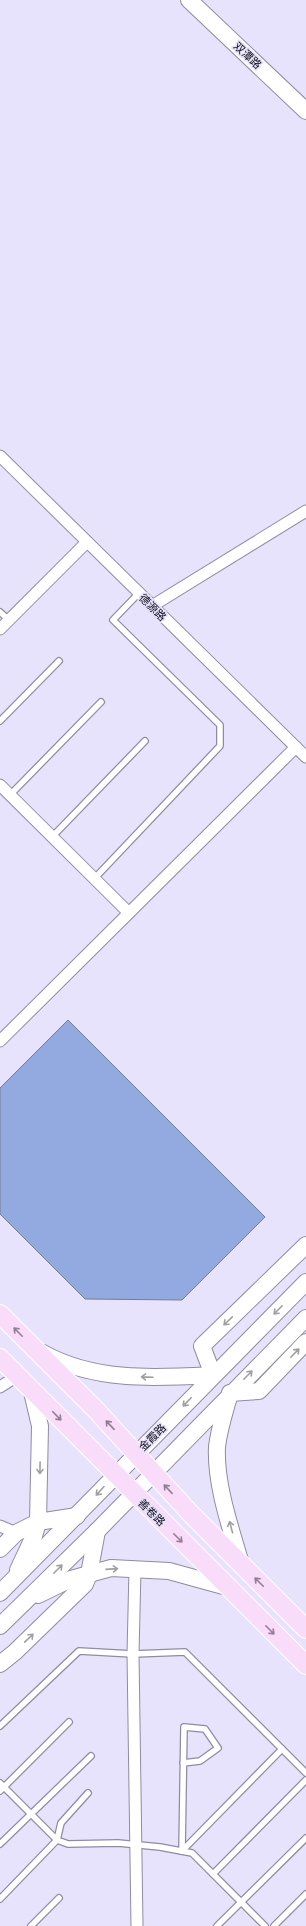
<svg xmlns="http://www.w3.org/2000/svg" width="306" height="1926" font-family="'Noto Sans','Noto Sans SC',sans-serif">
<rect width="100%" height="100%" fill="#e8e3fc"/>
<path fill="#93aae1" stroke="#747d92" d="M 68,1020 L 265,1217 L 182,1300 L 85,1299 L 0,1214 L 0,1088 Z"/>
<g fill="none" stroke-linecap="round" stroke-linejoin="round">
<defs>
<g id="lane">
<path d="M 0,612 L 9,620"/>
<path d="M 0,721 L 59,661"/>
<path d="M 10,795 L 101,702"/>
<path d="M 52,837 L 145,741"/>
<path d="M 94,879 L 220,746 L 220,725 L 113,620 L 139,593"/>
<path d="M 0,1726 L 79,1651 L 133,1654 L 185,1652 L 306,1773"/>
<path d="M 0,1783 L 57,1840 L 68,1844 L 118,1843 L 160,1847 L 192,1853 L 265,1926"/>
<path d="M 0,1791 L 69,1722"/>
<path d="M 0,1844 L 91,1756"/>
<path d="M 182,1851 L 184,1727 L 205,1729 L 218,1748 L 200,1761 L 183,1763"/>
<path d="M 182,1851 L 282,1749"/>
<path d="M 213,1874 L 306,1780"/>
<path d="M 0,1899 L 57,1840 L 61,1823 L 88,1793"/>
<path d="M 31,1926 L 59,1898"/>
<path d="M 217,1926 L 306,1838"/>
<path d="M 274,1926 L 306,1894"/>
</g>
<g id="street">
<path d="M 0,456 L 306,757"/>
<path d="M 152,606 L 306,511"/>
<path d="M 0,629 L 87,542"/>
<path d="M 0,785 L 129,913"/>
<path d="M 0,1041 L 296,747"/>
<path d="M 0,1387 L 17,1376"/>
<path d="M 0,1526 L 16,1533"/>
<path d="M 135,1569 L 133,1654 L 137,1926"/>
</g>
<g id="secondary">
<path d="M 189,0 L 306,111"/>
<path d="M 43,1353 C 95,1382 156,1378 213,1375 L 202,1346 L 306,1245"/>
<path d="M 0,1549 L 16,1533 L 38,1522 L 77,1516"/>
<path d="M 241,1564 C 231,1529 215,1484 217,1447 C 219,1429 225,1411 230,1393 L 259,1391 L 306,1342"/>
<path d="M 18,1570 L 34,1536 L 38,1522 L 40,1426 L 31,1388"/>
<path d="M 0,1593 L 306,1282"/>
<path d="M 38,1595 L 71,1579 L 111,1568 L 169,1571 L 227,1587"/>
<path d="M 0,1626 L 97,1531 L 306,1318"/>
<path d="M 0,1664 L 15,1652 L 85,1584 L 89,1574 L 97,1531"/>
</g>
<g id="primary">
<path d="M 0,1314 L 96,1410 L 190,1513 L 306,1629"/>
<path d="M 0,1358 L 306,1665"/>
</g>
</defs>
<use href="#lane" stroke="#908ba1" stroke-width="8"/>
<use href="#street" stroke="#908ba1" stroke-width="13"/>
<use href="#secondary" stroke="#908ba1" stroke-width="18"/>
<use href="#primary" stroke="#fff" stroke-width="20"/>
<use href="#lane" stroke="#fff" stroke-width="5.5"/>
<use href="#street" stroke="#fff" stroke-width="11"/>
<use href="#secondary" stroke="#fff" stroke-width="16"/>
<use href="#primary" stroke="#f9dbfa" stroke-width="18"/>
</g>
<defs><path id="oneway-shaft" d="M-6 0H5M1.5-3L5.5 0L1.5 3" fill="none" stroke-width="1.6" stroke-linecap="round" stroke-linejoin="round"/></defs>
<g stroke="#a09fa2">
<use href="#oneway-shaft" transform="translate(278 1310) rotate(135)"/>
<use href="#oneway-shaft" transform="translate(228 1321) rotate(136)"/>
<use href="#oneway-shaft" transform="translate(295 1353) rotate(-46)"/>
<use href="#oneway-shaft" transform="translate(248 1375) rotate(-45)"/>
<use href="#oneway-shaft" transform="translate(147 1377) rotate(-178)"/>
<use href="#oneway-shaft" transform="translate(187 1402) rotate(134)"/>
<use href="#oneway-shaft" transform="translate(40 1468) rotate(91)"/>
<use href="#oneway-shaft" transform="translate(100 1491) rotate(132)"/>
<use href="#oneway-shaft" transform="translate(231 1527) rotate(-105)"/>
<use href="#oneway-shaft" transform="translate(58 1569) rotate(-45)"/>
<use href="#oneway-shaft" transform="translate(112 1569) rotate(-4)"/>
<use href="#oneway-shaft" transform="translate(29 1638) rotate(-44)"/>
</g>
<g stroke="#917f94">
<use href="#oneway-shaft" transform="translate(18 1332) rotate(-135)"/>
<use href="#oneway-shaft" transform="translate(57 1416) rotate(46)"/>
<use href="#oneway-shaft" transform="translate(110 1425) rotate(-133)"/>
<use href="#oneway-shaft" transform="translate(168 1489) rotate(-133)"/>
<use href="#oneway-shaft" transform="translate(178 1538) rotate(45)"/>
<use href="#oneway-shaft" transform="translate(259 1582) rotate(-135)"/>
<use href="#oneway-shaft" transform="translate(270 1630) rotate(45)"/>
</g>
<g text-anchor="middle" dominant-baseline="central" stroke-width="3.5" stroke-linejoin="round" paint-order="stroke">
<g font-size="11" fill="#110f17" stroke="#e8e3fc">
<text transform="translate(248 55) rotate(43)">双潭路</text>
<text transform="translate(153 607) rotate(45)">德源路</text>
<text transform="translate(152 1437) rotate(-45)">金霞路</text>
<text transform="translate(152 1512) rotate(45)">善卷路</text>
</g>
</g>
</svg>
